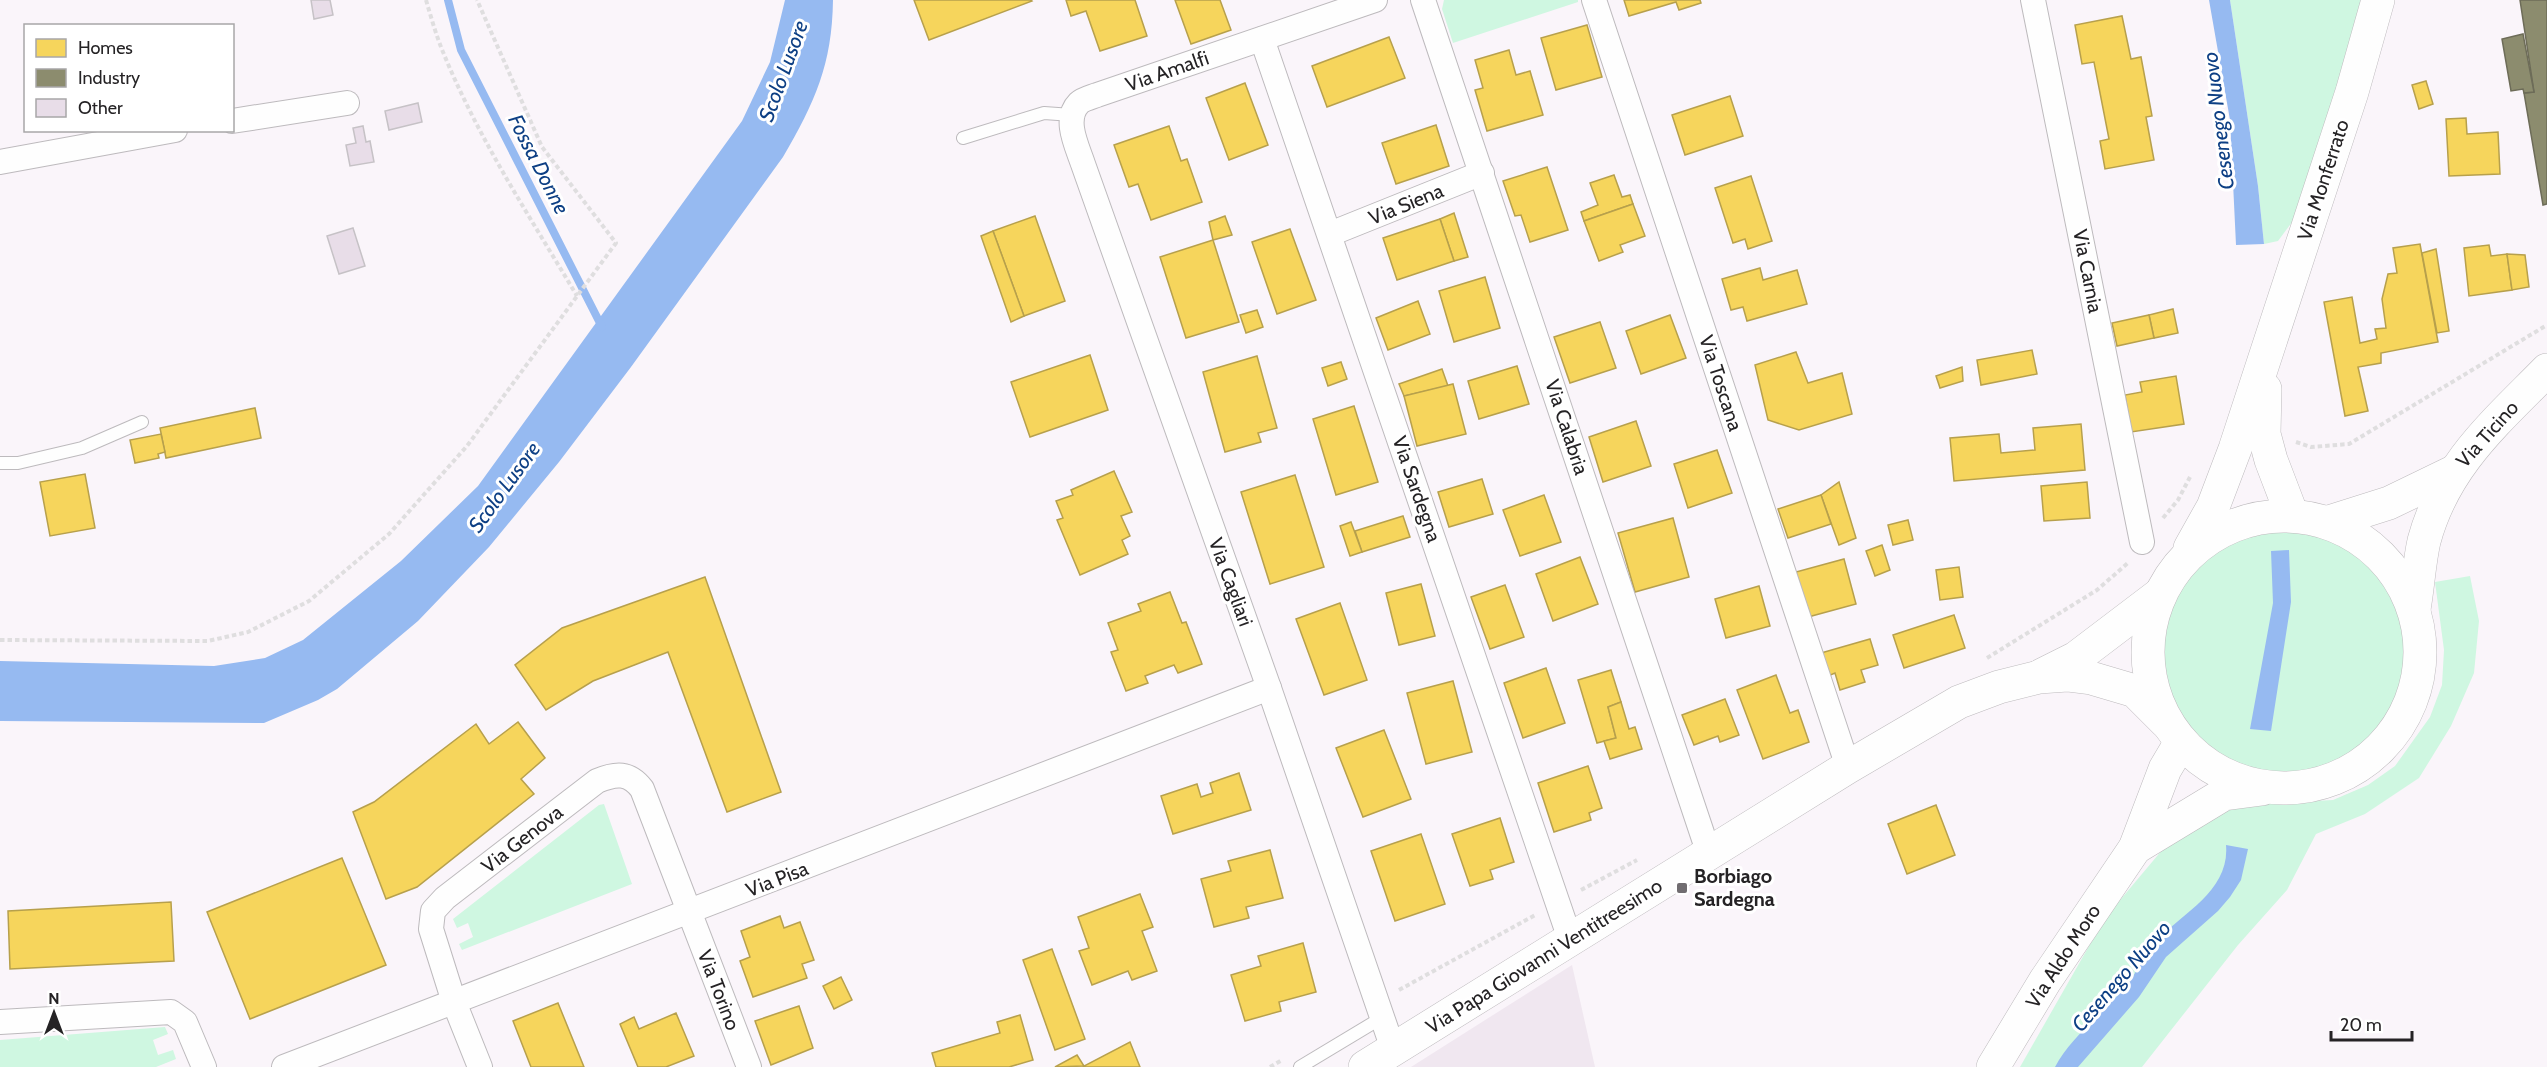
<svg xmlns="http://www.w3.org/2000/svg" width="2547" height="1067" font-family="Cabin,sans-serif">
<rect width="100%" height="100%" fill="#faf5fa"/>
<path fill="#f0e7f0" d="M 1572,965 L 1595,1067 L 1411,1067 Z"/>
<g fill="#cff7e1">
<path d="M 1444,0 L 1578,0 L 1578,2 L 1453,43 L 1442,9 Z"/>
<path d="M 2230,0 L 2363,0 L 2301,210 L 2278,241 L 2264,244 L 2258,186 Z"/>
<circle cx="2284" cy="648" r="124"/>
<path d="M 2470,576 L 2479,621 L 2474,673 L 2451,726 L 2419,778 L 2365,814 L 2316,834 L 2287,890 L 2238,945 L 2142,1067 L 2020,1067 L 2105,918 L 2168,843 L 2224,806 L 2333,800 L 2368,785 L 2395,766 L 2430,717 L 2442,685 L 2444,650 L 2435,582 Z"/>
<path d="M 604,804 L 632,884 L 462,950 L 459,944 L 473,937 L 468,923 L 457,928 L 453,919 L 599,805 Z"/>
<path d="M 165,1027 L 168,1034 L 153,1040 L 158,1055 L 173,1050 L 176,1059 L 156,1067 L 0,1067 L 0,1040 Z"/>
</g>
<g fill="#96baf1">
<path d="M 785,0 L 833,0 C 832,65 815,102 783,157 L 631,367 L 559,462 L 489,547 L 418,621 L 337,689 L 318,700 L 264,723 L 0,721 L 0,661 L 214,666 L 265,658 L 303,640 L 401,561 L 478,486 L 742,121 L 770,62 Z"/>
<path d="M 2209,0 L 2230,0 L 2258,186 L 2264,244 L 2236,245 L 2230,120 Z"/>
<path d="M 2289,550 L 2291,602 L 2271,731 L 2250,729 L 2273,603 L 2271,551 Z"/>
<path d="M 2226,845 L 2248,849 L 2241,880 L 2230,897 L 2218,911 L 2166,957 L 2139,997 L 2078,1067 L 2055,1067 C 2071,1037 2102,1014 2125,987 C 2138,972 2144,953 2159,938 C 2185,912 2230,889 2226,845 Z"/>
</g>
<g fill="#f6d55c" stroke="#b7a04c" stroke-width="1.5">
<path d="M 914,0 L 1031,0 L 1032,1 L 929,40 Z"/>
<path d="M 1066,0 L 1135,0 L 1147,36 L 1100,51 L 1086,11 L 1071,16 Z"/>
<path d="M 1175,0 L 1220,0 L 1231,30 L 1191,44 Z"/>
<path d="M 1624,0 L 1700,0 L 1701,3 L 1679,10 L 1676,2 L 1629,16 Z"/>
<path d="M 2122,16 L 2131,59 L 2141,57 L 2152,116 L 2146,117 L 2154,160 L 2105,169 L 2100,141 L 2109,139 L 2094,62 L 2082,64 L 2075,25 Z"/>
<path d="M 1587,25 L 1602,77 L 1556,90 L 1541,38 Z"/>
<path d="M 1389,37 L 1405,78 L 1327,107 L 1312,66 Z"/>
<path d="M 1509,50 L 1516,75 L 1530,71 L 1543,115 L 1487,131 L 1475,90 L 1483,88 L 1475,60 Z"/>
<path d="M 2426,81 L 2433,104 L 2419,109 L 2412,85 Z"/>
<path d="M 1245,83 L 1268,145 L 1229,160 L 1206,98 Z"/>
<path d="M 1730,96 L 1743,136 L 1685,155 L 1672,115 Z"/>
<path d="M 2466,118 L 2467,134 L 2498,132 L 2500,174 L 2449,176 L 2446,119 Z"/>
<path d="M 1436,125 L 1449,166 L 1396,184 L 1382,143 Z"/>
<path d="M 1169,126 L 1181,161 L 1187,159 L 1202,202 L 1151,220 L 1138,184 L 1129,187 L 1114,145 Z"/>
<path d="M 1547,167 L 1568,230 L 1530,242 L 1521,215 L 1515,216 L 1503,181 Z"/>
<path d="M 1614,175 L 1622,197 L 1630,195 L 1633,204 L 1584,221 L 1581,212 L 1598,205 L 1590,183 Z"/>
<path d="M 1751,176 L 1772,241 L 1748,249 L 1745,239 L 1733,243 L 1715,188 Z"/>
<path d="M 1633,204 L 1645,236 L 1620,245 L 1623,252 L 1599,261 L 1584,221 Z"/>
<path d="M 1454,213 L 1468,257 L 1454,261 L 1440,219 Z"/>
<path d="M 1035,216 L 1065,301 L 1024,316 L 993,231 Z"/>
<path d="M 1225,216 L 1232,235 L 1213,240 L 1209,222 Z"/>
<path d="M 1440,219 L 1454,261 L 1397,280 L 1383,238 Z"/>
<path d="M 1290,229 L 1316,300 L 1277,314 L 1252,242 Z"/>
<path d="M 993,231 L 1024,316 L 1011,322 L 981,236 Z"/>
<path d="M 1213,240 L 1239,322 L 1186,338 L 1160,257 Z"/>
<path d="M 2420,244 L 2438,342 L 2381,353 L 2381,363 L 2358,367 L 2368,411 L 2345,416 L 2324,302 L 2352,297 L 2360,343 L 2377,339 L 2375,329 L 2386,328 L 2382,299 L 2388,274 L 2397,273 L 2393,248 Z"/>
<path d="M 2489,245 L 2491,256 L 2507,254 L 2512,290 L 2469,296 L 2464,248 Z"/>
<path d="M 2436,249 L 2449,331 L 2437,333 L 2422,253 Z"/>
<path d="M 2507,254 L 2525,255 L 2529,287 L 2512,290 Z"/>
<path d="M 1760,268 L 1763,280 L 1797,270 L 1807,304 L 1747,321 L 1743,307 L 1731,310 L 1722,279 Z"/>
<path d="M 1485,277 L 1500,328 L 1454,342 L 1439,291 Z"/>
<path d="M 1418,301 L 1430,334 L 1388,350 L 1376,318 Z"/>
<path d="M 2173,309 L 2178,333 L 2154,338 L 2149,315 Z"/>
<path d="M 1257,310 L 1263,327 L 1246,333 L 1240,315 Z"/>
<path d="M 1670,315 L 1686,358 L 1641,374 L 1626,331 Z"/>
<path d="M 2149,315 L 2154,338 L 2117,346 L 2112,323 Z"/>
<path d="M 1600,322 L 1616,368 L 1570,383 L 1554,337 Z"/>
<path d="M 2032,350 L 2037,374 L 1981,385 L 1977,360 Z"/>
<path d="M 1796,352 L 1808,383 L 1842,373 L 1852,414 L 1799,430 L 1768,420 L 1755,365 Z"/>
<path d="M 1090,355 L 1108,410 L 1030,437 L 1011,382 Z"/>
<path d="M 1257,356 L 1277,428 L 1258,433 L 1261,442 L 1225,452 L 1203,372 Z"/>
<path d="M 1341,362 L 1347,379 L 1328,386 L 1322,368 Z"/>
<path d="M 1517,366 L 1529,404 L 1479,419 L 1468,381 Z"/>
<path d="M 1962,367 L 1963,381 L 1940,388 L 1936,376 Z"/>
<path d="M 1442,369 L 1448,386 L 1404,396 L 1399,384 Z"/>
<path d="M 2176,376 L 2184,424 L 2131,432 L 2125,395 L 2142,392 L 2140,382 Z"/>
<path d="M 1453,384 L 1466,434 L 1417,446 L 1404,396 Z"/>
<path d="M 1354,406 L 1378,482 L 1336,495 L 1313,419 Z"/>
<path d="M 255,408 L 261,438 L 166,458 L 160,428 Z"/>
<path d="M 1636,421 L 1651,466 L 1603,482 L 1589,437 Z"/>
<path d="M 2081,424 L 2085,470 L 1954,481 L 1950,438 L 1999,434 L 2001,453 L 2035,450 L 2033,428 Z"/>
<path d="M 161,434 L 165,452 L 158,454 L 159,458 L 135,463 L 130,440 Z"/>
<path d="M 1717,450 L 1732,493 L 1688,508 L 1674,464 Z"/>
<path d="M 1114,471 L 1132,512 L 1121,516 L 1130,536 L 1122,540 L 1128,554 L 1080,575 L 1057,520 L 1063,518 L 1056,501 L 1073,495 L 1071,490 Z"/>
<path d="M 85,474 L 95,528 L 50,536 L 40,482 Z"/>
<path d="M 1295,475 L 1324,567 L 1270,584 L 1241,492 Z"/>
<path d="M 1482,479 L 1493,514 L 1449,527 L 1438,492 Z"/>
<path d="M 1839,482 L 1856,538 L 1839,545 L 1821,495 Z"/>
<path d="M 2087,482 L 2090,518 L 2044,521 L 2041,486 Z"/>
<path d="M 1544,495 L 1561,542 L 1520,556 L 1503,510 Z"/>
<path d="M 1821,495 L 1831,524 L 1788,538 L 1778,509 Z"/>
<path d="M 1403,516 L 1410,537 L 1362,552 L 1355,531 Z"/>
<path d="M 1673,518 L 1689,577 L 1635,592 L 1618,533 Z"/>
<path d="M 1908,520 L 1913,540 L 1893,545 L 1888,525 Z"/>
<path d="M 1351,522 L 1362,552 L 1350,556 L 1340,526 Z"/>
<path d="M 1882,545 L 1890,570 L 1875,576 L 1866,551 Z"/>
<path d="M 1580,557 L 1598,604 L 1553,621 L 1536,574 Z"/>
<path d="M 1844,559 L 1856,604 L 1808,617 L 1796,572 Z"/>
<path d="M 1959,567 L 1963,597 L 1940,600 L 1936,570 Z"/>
<path d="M 705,577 L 781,792 L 727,812 L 668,652 L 593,681 L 546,710 L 515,665 L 562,628 Z"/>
<path d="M 1421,584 L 1435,636 L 1399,645 L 1386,593 Z"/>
<path d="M 1505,585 L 1524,637 L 1490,649 L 1471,597 Z"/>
<path d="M 1759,586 L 1770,626 L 1726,638 L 1715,599 Z"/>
<path d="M 1170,592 L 1182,623 L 1186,622 L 1202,664 L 1178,673 L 1174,665 L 1145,676 L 1148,683 L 1126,691 L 1111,652 L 1118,650 L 1108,623 L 1141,611 L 1138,604 Z"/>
<path d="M 1340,603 L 1367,680 L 1324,695 L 1296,619 Z"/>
<path d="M 1954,615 L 1965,648 L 1904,668 L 1893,635 Z"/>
<path d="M 1870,639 L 1878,665 L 1861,670 L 1865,682 L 1840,690 L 1835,673 L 1828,676 L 1821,653 Z"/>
<path d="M 1546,668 L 1565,723 L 1523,738 L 1504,683 Z"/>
<path d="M 1611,670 L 1621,702 L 1608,707 L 1616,738 L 1597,743 L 1578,680 Z"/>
<path d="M 1776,675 L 1790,713 L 1798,710 L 1809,742 L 1763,759 L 1737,690 Z"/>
<path d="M 1453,681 L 1472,752 L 1426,764 L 1407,693 Z"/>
<path d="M 1725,699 L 1739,735 L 1720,742 L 1718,736 L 1694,745 L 1682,715 Z"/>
<path d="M 1621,702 L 1629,729 L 1635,727 L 1642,749 L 1610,759 L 1604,741 L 1616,738 L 1608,707 Z"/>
<path d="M 518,722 L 545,758 L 521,779 L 534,794 L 417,887 L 386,899 L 353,812 L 374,802 L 476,724 L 489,744 Z"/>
<path d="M 1384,730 L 1411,799 L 1363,817 L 1336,748 Z"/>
<path d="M 1588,766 L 1602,808 L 1589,813 L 1591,820 L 1554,832 L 1538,783 Z"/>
<path d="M 1239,773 L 1251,810 L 1173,834 L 1161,796 L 1197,784 L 1201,797 L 1213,793 L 1210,783 Z"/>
<path d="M 1936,805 L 1955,855 L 1907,874 L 1888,824 Z"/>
<path d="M 1500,818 L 1514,862 L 1490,870 L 1493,879 L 1470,886 L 1452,834 Z"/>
<path d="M 1421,834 L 1445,904 L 1395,921 L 1371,851 Z"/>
<path d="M 1270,850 L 1283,898 L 1246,907 L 1249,918 L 1214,927 L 1201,879 L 1231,871 L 1228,861 Z"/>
<path d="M 342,858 L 386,965 L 250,1019 L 207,912 Z"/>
<path d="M 1140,894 L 1153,927 L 1142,931 L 1157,971 L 1132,980 L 1128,971 L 1092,985 L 1079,951 L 1089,948 L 1078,917 Z"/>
<path d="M 171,902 L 174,961 L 10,969 L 8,911 Z"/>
<path d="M 780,916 L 784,928 L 800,922 L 814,960 L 802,964 L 807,978 L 753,997 L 740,961 L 750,957 L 741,931 Z"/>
<path d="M 1303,943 L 1316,992 L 1279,1002 L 1281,1011 L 1245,1021 L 1231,975 L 1261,966 L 1258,956 Z"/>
<path d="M 1052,949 L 1085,1039 L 1055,1050 L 1023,960 Z"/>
<path d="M 841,977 L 852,1000 L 834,1009 L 823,986 Z"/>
<path d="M 558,1003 L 584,1067 L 531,1067 L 513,1021 Z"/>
<path d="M 799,1006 L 813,1048 L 771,1065 L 755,1021 Z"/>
<path d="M 676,1013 L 694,1056 L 666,1067 L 638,1067 L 620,1024 L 634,1017 L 639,1029 Z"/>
<path d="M 1020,1015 L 1033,1060 L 1009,1067 L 936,1067 L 932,1053 L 1000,1033 L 997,1022 Z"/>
<path d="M 1130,1042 L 1140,1067 L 1083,1067 L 1084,1066 Z"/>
<path d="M 1077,1055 L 1084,1066 L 1055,1067 Z"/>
</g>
<g fill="#8c8c6e" stroke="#6d6c58" stroke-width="1.5">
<path d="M 2520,0 L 2547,0 L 2547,204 L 2543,205 L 2524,93 L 2534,92 Z"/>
<path d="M 2523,34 L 2534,92 L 2524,93 L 2523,89 L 2511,91 L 2502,39 Z"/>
</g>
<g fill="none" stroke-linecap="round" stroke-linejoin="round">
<path stroke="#96baf1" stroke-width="8" d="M 448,0 L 461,50 L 602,327"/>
</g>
<g fill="#e8dde8" stroke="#c6c2c6" stroke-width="1.5">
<path d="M 311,0 L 330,0 L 333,15 L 314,19 Z"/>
<path d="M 418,103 L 422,122 L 389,130 L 385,111 Z"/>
<path d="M 363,126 L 366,142 L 370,141 L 374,162 L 350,166 L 346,145 L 356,143 L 353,128 Z"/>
<path d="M 353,228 L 365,266 L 339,274 L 327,236 Z"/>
</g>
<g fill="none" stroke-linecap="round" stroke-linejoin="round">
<defs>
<g id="lane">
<path d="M 963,138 L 1044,113 L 1072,115"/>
<path d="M 0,463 L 18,463 L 82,448 L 142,422"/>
<path d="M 1300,1067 L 1383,1017"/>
</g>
<g id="street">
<path d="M 1375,0 L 1097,95 C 1092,97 1083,99 1079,103 C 1063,119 1077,146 1083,164 L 1269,688 L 1393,1049"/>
<path d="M 1423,0 L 1709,854"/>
<path d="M 1594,0 L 1848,767"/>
<path d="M 2033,0 L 2142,542"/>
<path d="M 1262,39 L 1570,939"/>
<path d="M 232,121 L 347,103"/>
<path d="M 0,162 L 175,130"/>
<path d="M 1330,234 L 1482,173"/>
<path d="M 0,1022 L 171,1012 L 185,1022 L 204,1067"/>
<path d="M 284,1067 L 1269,688"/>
<path d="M 480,1067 L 454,1002 L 431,929 L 433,911 L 445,898 L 597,781 C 616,773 629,772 642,789 L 749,1067"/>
</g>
<g id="secondary">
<path d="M 2265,389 L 2264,434 L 2271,460 L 2292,515"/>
<circle cx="2284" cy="652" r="136"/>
<path d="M 2329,522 L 2389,503 L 2453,472"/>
<path d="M 2190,548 L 2213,507 L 2235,449 L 2352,92 L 2378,0"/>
<path d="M 2414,609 C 2418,587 2419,563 2424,541 C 2444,466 2495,423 2547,370"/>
<path d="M 2042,675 L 2076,658 L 2159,595"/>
<path d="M 2135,848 L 2224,794 L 2262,789"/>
<path d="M 1365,1067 L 1848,767 L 1959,702 L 1999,687 L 2039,677 L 2067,675 L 2091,678 L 2135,691 L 2166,722"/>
<path d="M 1993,1067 L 2045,981 L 2135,848 L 2165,769 L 2181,742"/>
</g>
</defs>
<use href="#lane" stroke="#bdbabd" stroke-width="14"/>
<use href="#street" stroke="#bdbabd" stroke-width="26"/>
<use href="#secondary" stroke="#bdbabd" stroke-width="34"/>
<g stroke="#dfdedf" stroke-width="4" stroke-dasharray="4.5 3" stroke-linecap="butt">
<path d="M 426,0 C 431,17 436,35 443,52 C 478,138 530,217 577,296"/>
<path d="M 2296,442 L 2311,447 L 2349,444 L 2547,325"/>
<path d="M 2163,518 L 2178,500 L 2190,477"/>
<path d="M 0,640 L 208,641 L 248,632 L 309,601 L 389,534 L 467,446 L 616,243 L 542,147 L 477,0"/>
<path d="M 1987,658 L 2097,590 L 2129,562"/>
<path d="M 1581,890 L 1637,860"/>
<path d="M 1399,990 L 1537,914"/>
<path d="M 1270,1067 L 1282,1060"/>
</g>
<use href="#lane" stroke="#fefefe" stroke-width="12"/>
<use href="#street" stroke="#fefefe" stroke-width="24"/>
<use href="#secondary" stroke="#fefefe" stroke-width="33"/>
</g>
<rect fill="#706c70" stroke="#fff" stroke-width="2" x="1676" y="882" width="12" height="12" rx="3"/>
<g text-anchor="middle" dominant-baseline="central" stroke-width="6" stroke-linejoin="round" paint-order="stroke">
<g font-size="20" fill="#252325" stroke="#fff">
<text transform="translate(1167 71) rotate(-19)">Via Amalfi</text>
<text transform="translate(2323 180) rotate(-72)">Via Monferrato</text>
<text transform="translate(1406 204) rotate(-22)">Via Siena</text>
<text transform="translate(2088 271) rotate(79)">Via Carnia</text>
<text transform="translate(1721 383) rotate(72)">Via Toscana</text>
<text transform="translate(1567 427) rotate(72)">Via Calabria</text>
<text transform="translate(2487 434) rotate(-48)">Via Ticino</text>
<text transform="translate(1417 489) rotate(71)">Via Sardegna</text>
<text transform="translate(1231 582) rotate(70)">Via Cagliari</text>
<text transform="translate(522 839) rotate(-38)">Via Genova</text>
<text transform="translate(777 879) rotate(-21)">Via Pisa</text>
<text transform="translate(1544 956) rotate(-32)">Via Papa Giovanni Ventitreesimo</text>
<text transform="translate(2063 956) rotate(-57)">Via Aldo Moro</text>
<text transform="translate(719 990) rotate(69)">Via Torino</text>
</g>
<g font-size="20" font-weight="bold" fill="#252325" stroke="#fff" text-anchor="start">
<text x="1694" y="876">Borbiago<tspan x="1694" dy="23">Sardegna</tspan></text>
</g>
<g font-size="21" font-style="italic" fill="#0d3f84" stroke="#fff">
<text transform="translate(783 71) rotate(-70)">Scolo Lusore</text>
<text transform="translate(2218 121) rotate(-97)">Cesenego Nuovo</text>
<text transform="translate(539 164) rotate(63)">Fossa Donne</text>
<text transform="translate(504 487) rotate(-54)">Scolo Lusore</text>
<text transform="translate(2121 976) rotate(-49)">Cesenego Nuovo</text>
</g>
</g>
<rect x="24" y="24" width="210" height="108" fill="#ffffff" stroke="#a8a7a8" stroke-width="1.5"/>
<rect x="36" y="39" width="30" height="18" fill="#f6d55c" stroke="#a8a7a8" stroke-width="1.5"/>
<text x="78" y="54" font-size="18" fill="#252325">Homes</text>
<rect x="36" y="69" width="30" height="18" fill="#8c8c6e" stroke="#a8a7a8" stroke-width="1.5"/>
<text x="78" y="84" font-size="18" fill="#252325">Industry</text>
<rect x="36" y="99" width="30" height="18" fill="#e8dde8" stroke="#a8a7a8" stroke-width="1.5"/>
<text x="78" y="114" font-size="18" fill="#252325">Other</text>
<g transform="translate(54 1013)" stroke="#ffffff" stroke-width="4.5" paint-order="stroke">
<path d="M0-4.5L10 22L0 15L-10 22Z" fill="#252325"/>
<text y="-9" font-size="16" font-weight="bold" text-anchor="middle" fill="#252325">N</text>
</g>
<path d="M2331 1031v9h81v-9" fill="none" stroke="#252325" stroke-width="3"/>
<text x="2340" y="1031" font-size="18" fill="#252325" stroke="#ffffff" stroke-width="4.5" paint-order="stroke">20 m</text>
</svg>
